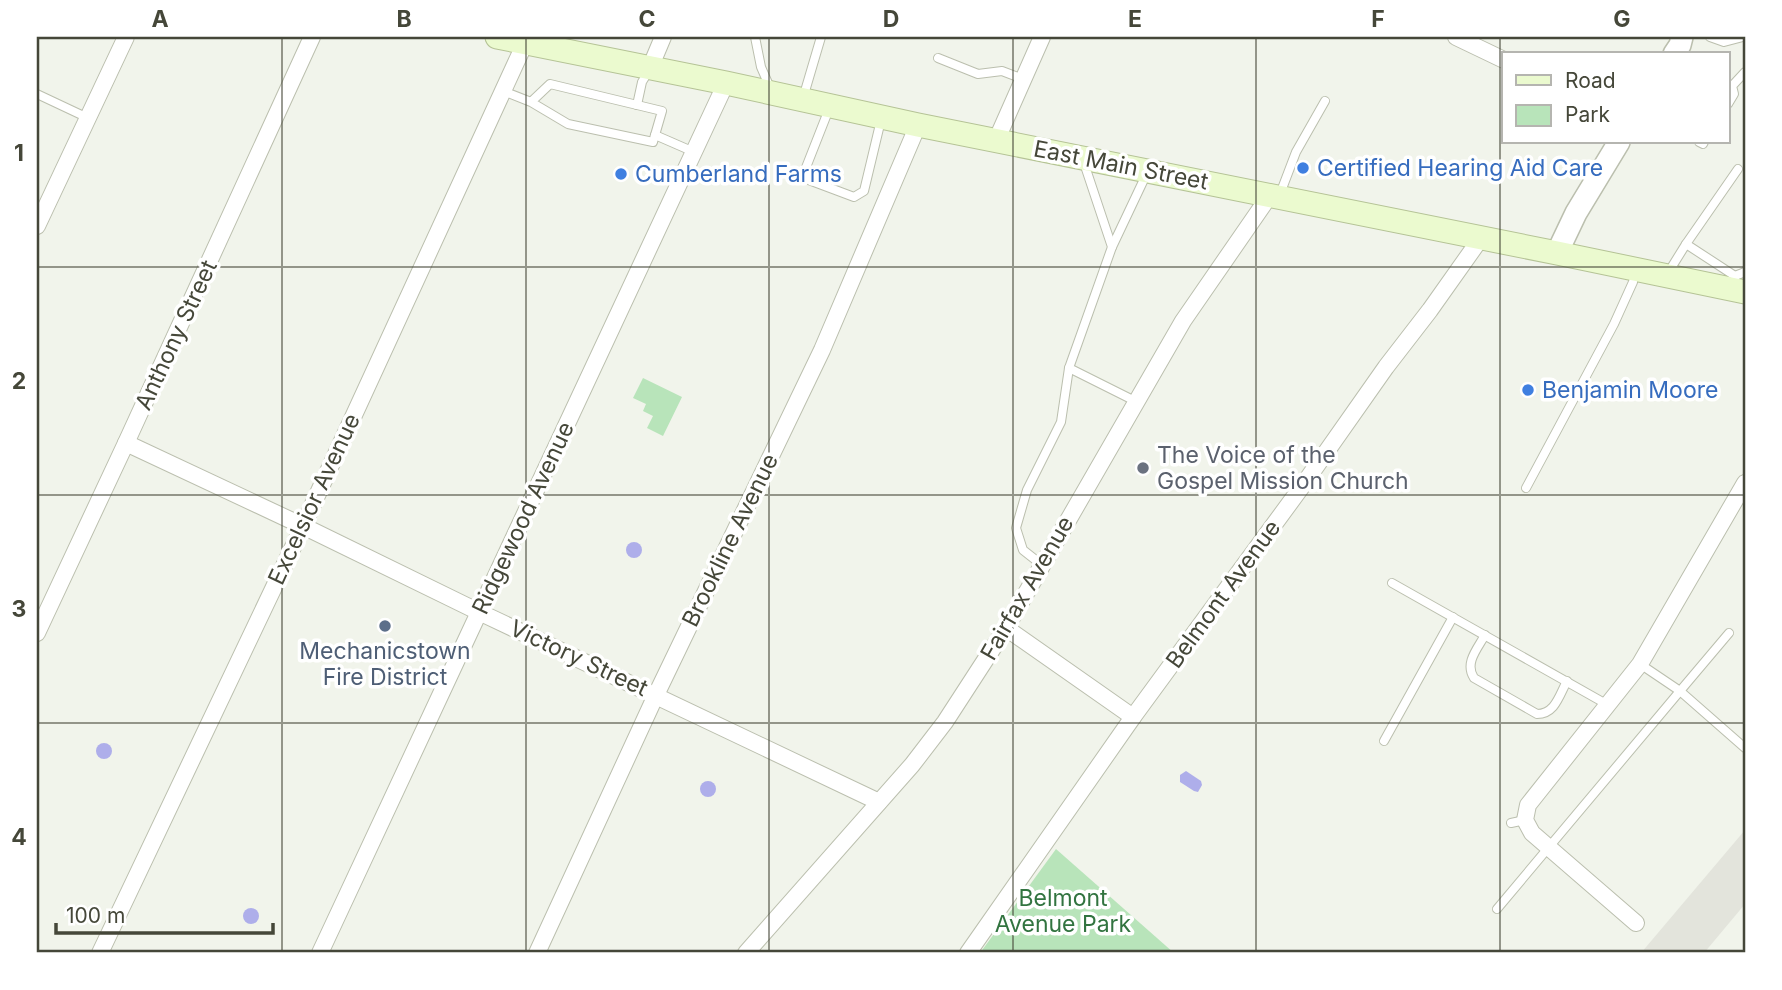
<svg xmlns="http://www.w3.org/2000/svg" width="1782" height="990" font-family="Inter,sans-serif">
<rect width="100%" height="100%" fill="#f1f4eb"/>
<path fill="#e3e4dc" d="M 1745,830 L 1745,904 L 1704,953 L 1641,953 Z"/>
<g fill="#b8e4ba">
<path d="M 643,378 L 682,397 L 663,436 L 647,428 L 653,416 L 643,411 L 646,404 L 633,398 Z"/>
<path d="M 1056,849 L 1174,953 L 980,953 Z"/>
</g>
<g fill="#aeaeea">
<circle cx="634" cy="550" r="8"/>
<circle cx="104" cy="751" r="8"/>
<path d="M 1186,771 L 1201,781 L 1202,785 L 1198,792 L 1194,791 L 1180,782 L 1180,775 Z"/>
<circle cx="708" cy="789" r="8"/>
<circle cx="251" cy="916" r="8"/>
</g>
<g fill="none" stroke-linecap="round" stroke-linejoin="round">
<defs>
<g id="service">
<path d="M 755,37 L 761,67 L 771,90"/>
<path d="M 1710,37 L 1724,42 L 1743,37"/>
<path d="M 938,58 L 978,74 L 1002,71 L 1023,79"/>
<path d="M 503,91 L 531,102 L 550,84 L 662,111 L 653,142 L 568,124 L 531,102"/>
<path d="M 37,94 L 88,118"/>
<path d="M 803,98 L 821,37"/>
<path d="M 1728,104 L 1734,94 L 1732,86 L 1745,72"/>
<path d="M 637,105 L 642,82 L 650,69"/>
<path d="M 829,109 L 805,170 L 806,179 L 854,197 L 864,191 L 881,120"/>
<path d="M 655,135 L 694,152"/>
<path d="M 1699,142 L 1703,144 L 1704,142"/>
<path d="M 1083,160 L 1112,247 L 1069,368 L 1135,401"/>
<path d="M 1280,194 L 1296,152 L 1325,101"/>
<path d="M 1686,244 L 1738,169"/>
<path d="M 1112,247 L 1147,173"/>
<path d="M 1668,273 L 1686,244 L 1735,276 L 1733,286"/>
<path d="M 1735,276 L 1745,272"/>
<path d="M 1526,488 L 1614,324 L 1633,282 L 1635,273"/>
<path d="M 1042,565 L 1023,550 L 1016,528 L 1027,490 L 1061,422 L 1069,368"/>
<path d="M 1392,583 L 1608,705"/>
<path d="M 1485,635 C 1478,648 1464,663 1474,678 L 1537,714 C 1555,714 1559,696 1567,681"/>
<path d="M 1640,664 L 1680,691 L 1729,633"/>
<path d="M 1384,741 L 1453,617"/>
<path d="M 1511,823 L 1525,820"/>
<path d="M 1497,909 L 1680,691 L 1745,748"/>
</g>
<g id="minor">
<path d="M 1456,37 L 1504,60"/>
<path d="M 650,68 L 663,37"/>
<path d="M 996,141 L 1042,37"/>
<path d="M 37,226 L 126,37"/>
<path d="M 126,443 L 303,526 L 479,612 L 879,802"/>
<path d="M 1006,628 L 1133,717"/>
<path d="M 37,633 L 126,443 L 312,37"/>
<path d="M 1636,923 L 1532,833 L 1525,820 L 1528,805 L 1640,664 L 1745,483"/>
<path d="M 100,953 L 303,526 L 525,43"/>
<path d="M 320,953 L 726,83"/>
<path d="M 537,953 L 656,695 L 822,350 L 918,125"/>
<path d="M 746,953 L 912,765 L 945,722 L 1006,628 L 1183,321 L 1270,195"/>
<path d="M 968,953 L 1133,717 L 1303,485 L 1386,367 L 1430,310 L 1481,238"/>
</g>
<g id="tertiary">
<path d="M 1674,54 L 1680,45 L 1682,37"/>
<path d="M 1557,253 L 1576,213 L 1619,142"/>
</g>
<path id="secondary" d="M 497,37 L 726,83 L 918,125 L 1557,253 L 1745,292"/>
</defs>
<use href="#service" stroke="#bbbfae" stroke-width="10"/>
<use href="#minor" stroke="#bbbfae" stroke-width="18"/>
<use href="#tertiary" stroke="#bbbfae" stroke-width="24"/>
<use href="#secondary" stroke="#b5c396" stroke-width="25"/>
<use href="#service" stroke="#fff" stroke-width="8"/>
<use href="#minor" stroke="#fff" stroke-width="16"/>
<use href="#tertiary" stroke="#fff" stroke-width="21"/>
<use href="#secondary" stroke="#ebfacf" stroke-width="23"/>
</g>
<path fill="none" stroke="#454739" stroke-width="2" stroke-opacity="0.55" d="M 282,37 L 282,953M 526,37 L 526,953M 769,37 L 769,953M 1013,37 L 1013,953M 1256,37 L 1256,953M 1500,37 L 1500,953M 37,267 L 1745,267M 37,495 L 1745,495M 37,723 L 1745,723"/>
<g fill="#3f7fe0" stroke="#fff" stroke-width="2.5">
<circle cx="1303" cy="168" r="7"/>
<circle cx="621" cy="174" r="7"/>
<circle cx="1528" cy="390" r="7"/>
</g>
<circle fill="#6b7280" stroke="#fff" stroke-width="2.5" cx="1143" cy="468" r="7"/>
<circle fill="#5c6f8a" stroke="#fff" stroke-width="2.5" cx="385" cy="626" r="7"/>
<g text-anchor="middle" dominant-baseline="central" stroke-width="7" stroke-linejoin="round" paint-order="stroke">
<g font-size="23" fill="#454739" stroke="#fff">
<text transform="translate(1121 165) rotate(11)">East Main Street</text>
<text transform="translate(176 335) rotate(-65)">Anthony Street</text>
<text transform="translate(314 499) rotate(-65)">Excelsior Avenue</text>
<text transform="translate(523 518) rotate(-65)">Ridgewood Avenue</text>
<text transform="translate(730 540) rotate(-64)">Brookline Avenue</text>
<text transform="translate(1027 588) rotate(-60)">Fairfax Avenue</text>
<text transform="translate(1223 594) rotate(-54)">Belmont Avenue</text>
<text transform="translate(579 658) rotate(25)">Victory Street</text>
</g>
<g font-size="23" fill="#366cbe" stroke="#fff" text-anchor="start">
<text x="1317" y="168">Certified Hearing Aid Care</text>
<text x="635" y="174">Cumberland Farms</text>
<text x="1542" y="390">Benjamin Moore</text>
</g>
<g font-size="23" fill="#5b616d" stroke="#fff" text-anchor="start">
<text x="1157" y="455">The Voice of the<tspan x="1157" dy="26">Gospel Mission Church</tspan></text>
</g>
<g font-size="23" fill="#4e5e75" stroke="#fff">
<text x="385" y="651">Mechanicstown<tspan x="385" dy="26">Fire District</tspan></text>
</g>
<g font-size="23" fill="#327440" stroke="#fff">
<text x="1063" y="898">Belmont<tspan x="1063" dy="26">Avenue Park</tspan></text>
</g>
</g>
<rect width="1782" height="990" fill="none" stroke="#ffffff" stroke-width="77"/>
<rect x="1502" y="52" width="228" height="91" fill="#ffffff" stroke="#b5b5b0" stroke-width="2"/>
<rect x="1516" y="75" width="35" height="10" fill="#ebfacf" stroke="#b5b5b0" stroke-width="2"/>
<text x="1565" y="88" font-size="21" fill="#454739">Road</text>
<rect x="1516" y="105" width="35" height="21" fill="#b8e4ba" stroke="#b5b5b0" stroke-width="2"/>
<text x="1565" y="122" font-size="21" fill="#454739">Park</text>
<path d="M56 923v10h217v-10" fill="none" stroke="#454739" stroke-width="3.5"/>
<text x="66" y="923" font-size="21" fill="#454739" stroke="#ffffff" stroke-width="5" paint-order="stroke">100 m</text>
<rect x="38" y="38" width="1706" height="913" fill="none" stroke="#454739" stroke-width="2.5"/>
<g font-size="23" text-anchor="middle" font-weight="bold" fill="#454739">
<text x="160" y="27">A</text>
<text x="404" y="27">B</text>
<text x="647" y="27">C</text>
<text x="891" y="27">D</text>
<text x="1135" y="27">E</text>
<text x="1378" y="27">F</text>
<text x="1622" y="27">G</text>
<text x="19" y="161">1</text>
<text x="19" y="389">2</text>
<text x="19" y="617">3</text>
<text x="19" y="845">4</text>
</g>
</svg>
